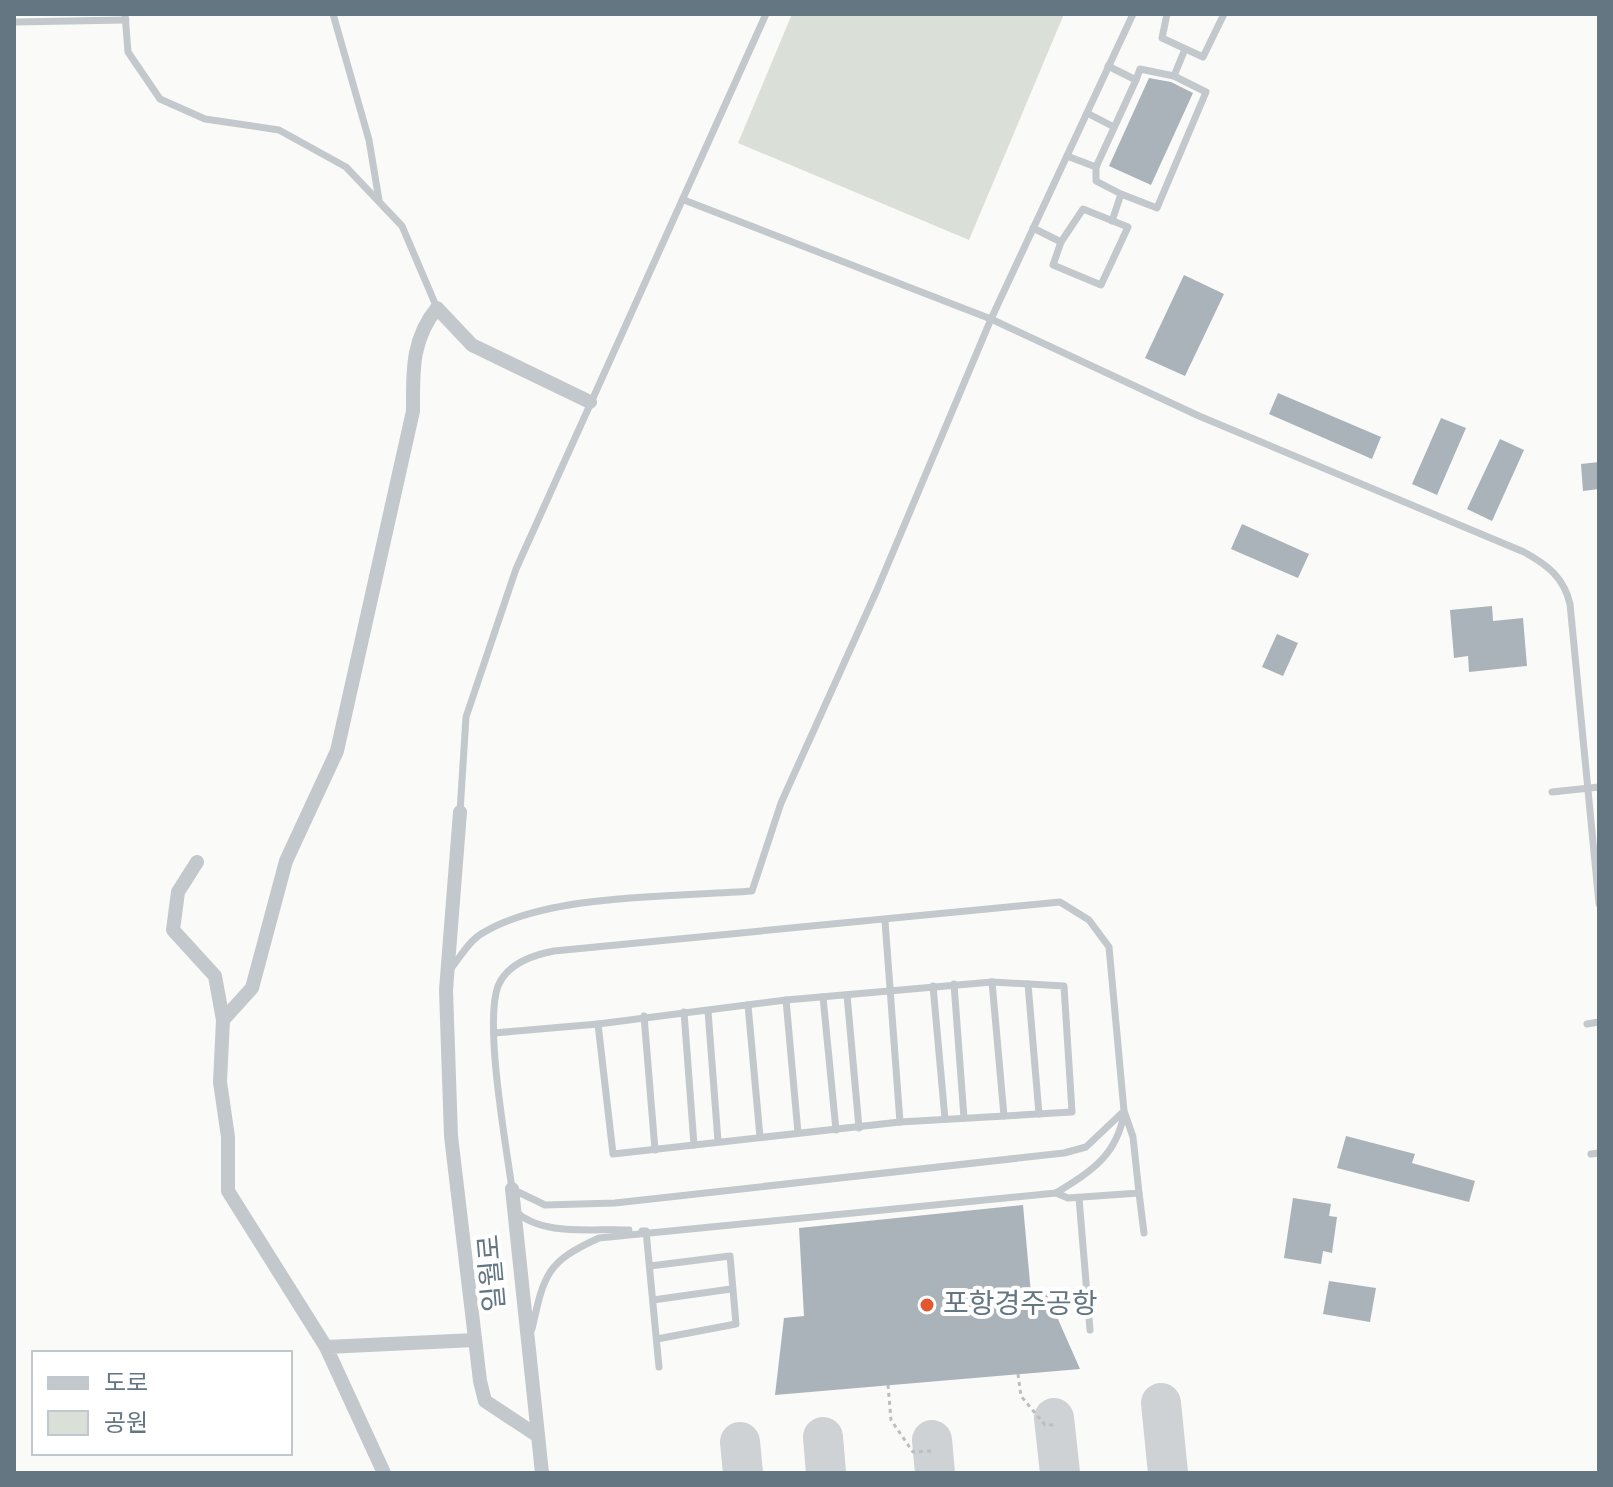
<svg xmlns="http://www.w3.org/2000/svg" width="1613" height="1487" font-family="'Alegreya Sans','Noto Sans KR',sans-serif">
<rect width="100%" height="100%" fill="#fafaf8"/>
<path fill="#dadfd7" d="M 792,14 L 1064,14 L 969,240 L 738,143 Z"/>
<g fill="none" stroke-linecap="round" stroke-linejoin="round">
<g stroke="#ced2d4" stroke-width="40">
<path d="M 1161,1403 L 1168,1473"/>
<path d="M 1054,1418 L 1060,1473"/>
<path d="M 823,1437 L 826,1473"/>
<path d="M 932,1440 L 935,1473"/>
<path d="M 740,1442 L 743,1473"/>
</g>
</g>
<g fill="#aab3b9">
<path d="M 1149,78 L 1171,82 L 1193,93 L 1151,185 L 1109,166 Z"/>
<path d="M 1184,275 L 1224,294 L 1185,376 L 1145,358 Z"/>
<path d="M 1278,393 L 1381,437 L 1372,459 L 1269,414 Z"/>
<path d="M 1441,418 L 1466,428 L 1437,495 L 1412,484 Z"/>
<path d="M 1500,439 L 1524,450 L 1492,521 L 1467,509 Z"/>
<path d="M 1599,462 L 1599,489 L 1583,491 L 1581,464 Z"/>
<path d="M 1242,524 L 1309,554 L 1298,578 L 1231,549 Z"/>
<path d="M 1492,606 L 1493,621 L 1523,618 L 1527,666 L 1469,672 L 1468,656 L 1454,658 L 1450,610 Z"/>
<path d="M 1277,634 L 1298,643 L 1283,676 L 1262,667 Z"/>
<path d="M 1346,1136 L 1415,1154 L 1412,1163 L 1475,1181 L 1469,1202 L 1337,1168 Z"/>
<path d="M 1293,1198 L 1331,1204 L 1329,1216 L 1337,1217 L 1332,1253 L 1323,1251 L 1321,1264 L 1284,1258 Z"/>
<path d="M 1023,1205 L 1031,1294 L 1046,1292 L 1080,1369 L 775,1395 L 784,1318 L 804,1316 L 799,1228 Z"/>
<path d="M 1329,1281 L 1376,1288 L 1370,1322 L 1323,1314 Z"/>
</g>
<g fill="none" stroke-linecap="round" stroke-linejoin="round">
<g stroke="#bbbfc2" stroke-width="3" stroke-dasharray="4 4" stroke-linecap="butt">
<path d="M 1018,1374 L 1021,1396 L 1045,1425 L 1055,1425"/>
<path d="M 888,1385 L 891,1420 L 913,1452 L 933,1451"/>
</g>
<g stroke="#c3c8cc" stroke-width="7">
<path d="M 125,14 L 128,52 L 160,99 L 205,119 L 279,130 L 346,167 L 402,226 L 437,308"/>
<path d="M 333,14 L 369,140 L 379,200"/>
<path d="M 1167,14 L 1162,38 L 1203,57 L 1224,14"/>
<path d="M 14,22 L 126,20"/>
<path d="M 1136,80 L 1140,69 L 1174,76 L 1185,49"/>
<path d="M 1087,113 L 1114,127"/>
<path d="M 1067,156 L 1096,167 L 1136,80 L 1108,66"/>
<path d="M 1096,167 L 1096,181 L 1121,194 L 1112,221"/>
<path d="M 1121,194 L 1157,208 L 1206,92 L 1174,76"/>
<path d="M 684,200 L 991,319 L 1199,416 L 1524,552 C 1548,565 1564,578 1570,604 L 1599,904"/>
<path d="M 1083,209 L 1128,227 L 1101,285 L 1053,265 L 1061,242 Z"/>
<path d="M 1033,228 L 1061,242"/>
<path d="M 1552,792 L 1599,787"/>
<path d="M 460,812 L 466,717 L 516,569 L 766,14"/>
<path d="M 885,921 L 900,1122"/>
<path d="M 449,971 C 459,959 468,942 481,934 C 546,893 674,897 752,891 L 781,803 L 877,590 L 991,319 L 1133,14"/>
<path d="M 992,982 L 1064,986 L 1072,1112 L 900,1122 L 613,1154 L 598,1024 L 786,1000 Z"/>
<path d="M 992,982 L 1004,1116"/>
<path d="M 954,984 L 964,1118"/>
<path d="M 1028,984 L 1039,1114"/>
<path d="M 933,986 L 945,1119"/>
<path d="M 847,995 L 859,1128"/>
<path d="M 823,997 L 836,1130"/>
<path d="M 786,1000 L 798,1133"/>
<path d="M 748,1005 L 760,1137"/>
<path d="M 708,1011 L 718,1141"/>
<path d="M 684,1012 L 694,1145"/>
<path d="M 644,1016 L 655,1150"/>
<path d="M 1587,1024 L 1599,1022"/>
<path d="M 494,1033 L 598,1024"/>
<path d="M 1591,1154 L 1599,1153"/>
<path d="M 1056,1193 L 1068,1198 L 1139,1193 L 1133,1137 L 1124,1111 L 1109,947 L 1089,920 L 1060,902 L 554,951 C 533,955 507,964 498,986 C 484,1024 506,1144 512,1189 L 545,1205 L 615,1203 L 1064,1153 L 1086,1147 L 1124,1111"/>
<path d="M 1139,1193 L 1144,1233"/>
<path d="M 1079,1198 L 1090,1330"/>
<path d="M 515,1211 C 543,1237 592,1228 629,1230"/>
<path d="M 642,1231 L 646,1231 L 659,1367"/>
<path d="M 650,1266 L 730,1256 L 736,1324 L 657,1339"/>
<path d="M 653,1300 L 731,1289"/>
<path d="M 532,1329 C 544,1275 546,1262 599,1238 L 1056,1193 C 1090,1172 1117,1156 1124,1113"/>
</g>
<g stroke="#c3c8cc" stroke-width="14">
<path d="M 460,812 L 446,990 L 451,1136 L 480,1381 L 485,1401 L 538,1436"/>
<path d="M 197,862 L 178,892 L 173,930 L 215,976 L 223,1020 L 220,1082 L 228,1137 L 228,1191 L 326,1347"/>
<path d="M 223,1020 L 252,988 L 286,861 L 337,751 L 413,411 C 413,372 411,340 437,308 L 472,345 L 590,402"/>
<path d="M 512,1189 L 542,1473"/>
<path d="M 384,1473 L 326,1347 L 475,1340"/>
</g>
</g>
<circle fill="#e4572e" stroke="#fff" stroke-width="3" cx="927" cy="1305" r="8"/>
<g text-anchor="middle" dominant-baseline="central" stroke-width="8" stroke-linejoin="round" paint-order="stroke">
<g font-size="28" fill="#657683" stroke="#fff">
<text transform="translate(493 1273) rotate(-95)">일월로</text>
</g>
<g font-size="28" fill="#657683" stroke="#fff" text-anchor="start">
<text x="943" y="1305">포항경주공항</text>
</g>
</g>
<rect width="1613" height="1487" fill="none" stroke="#657683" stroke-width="32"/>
<rect x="32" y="1351" width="260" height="104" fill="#ffffff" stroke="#c1c8cd" stroke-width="2"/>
<rect x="48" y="1377" width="40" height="12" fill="#c3c8cc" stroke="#c1c8cd" stroke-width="2"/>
<text x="104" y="1391" font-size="24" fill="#657683">도로</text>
<rect x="48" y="1411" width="40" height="24" fill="#dadfd7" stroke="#c1c8cd" stroke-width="2"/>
<text x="104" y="1431" font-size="24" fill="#657683">공원</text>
</svg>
